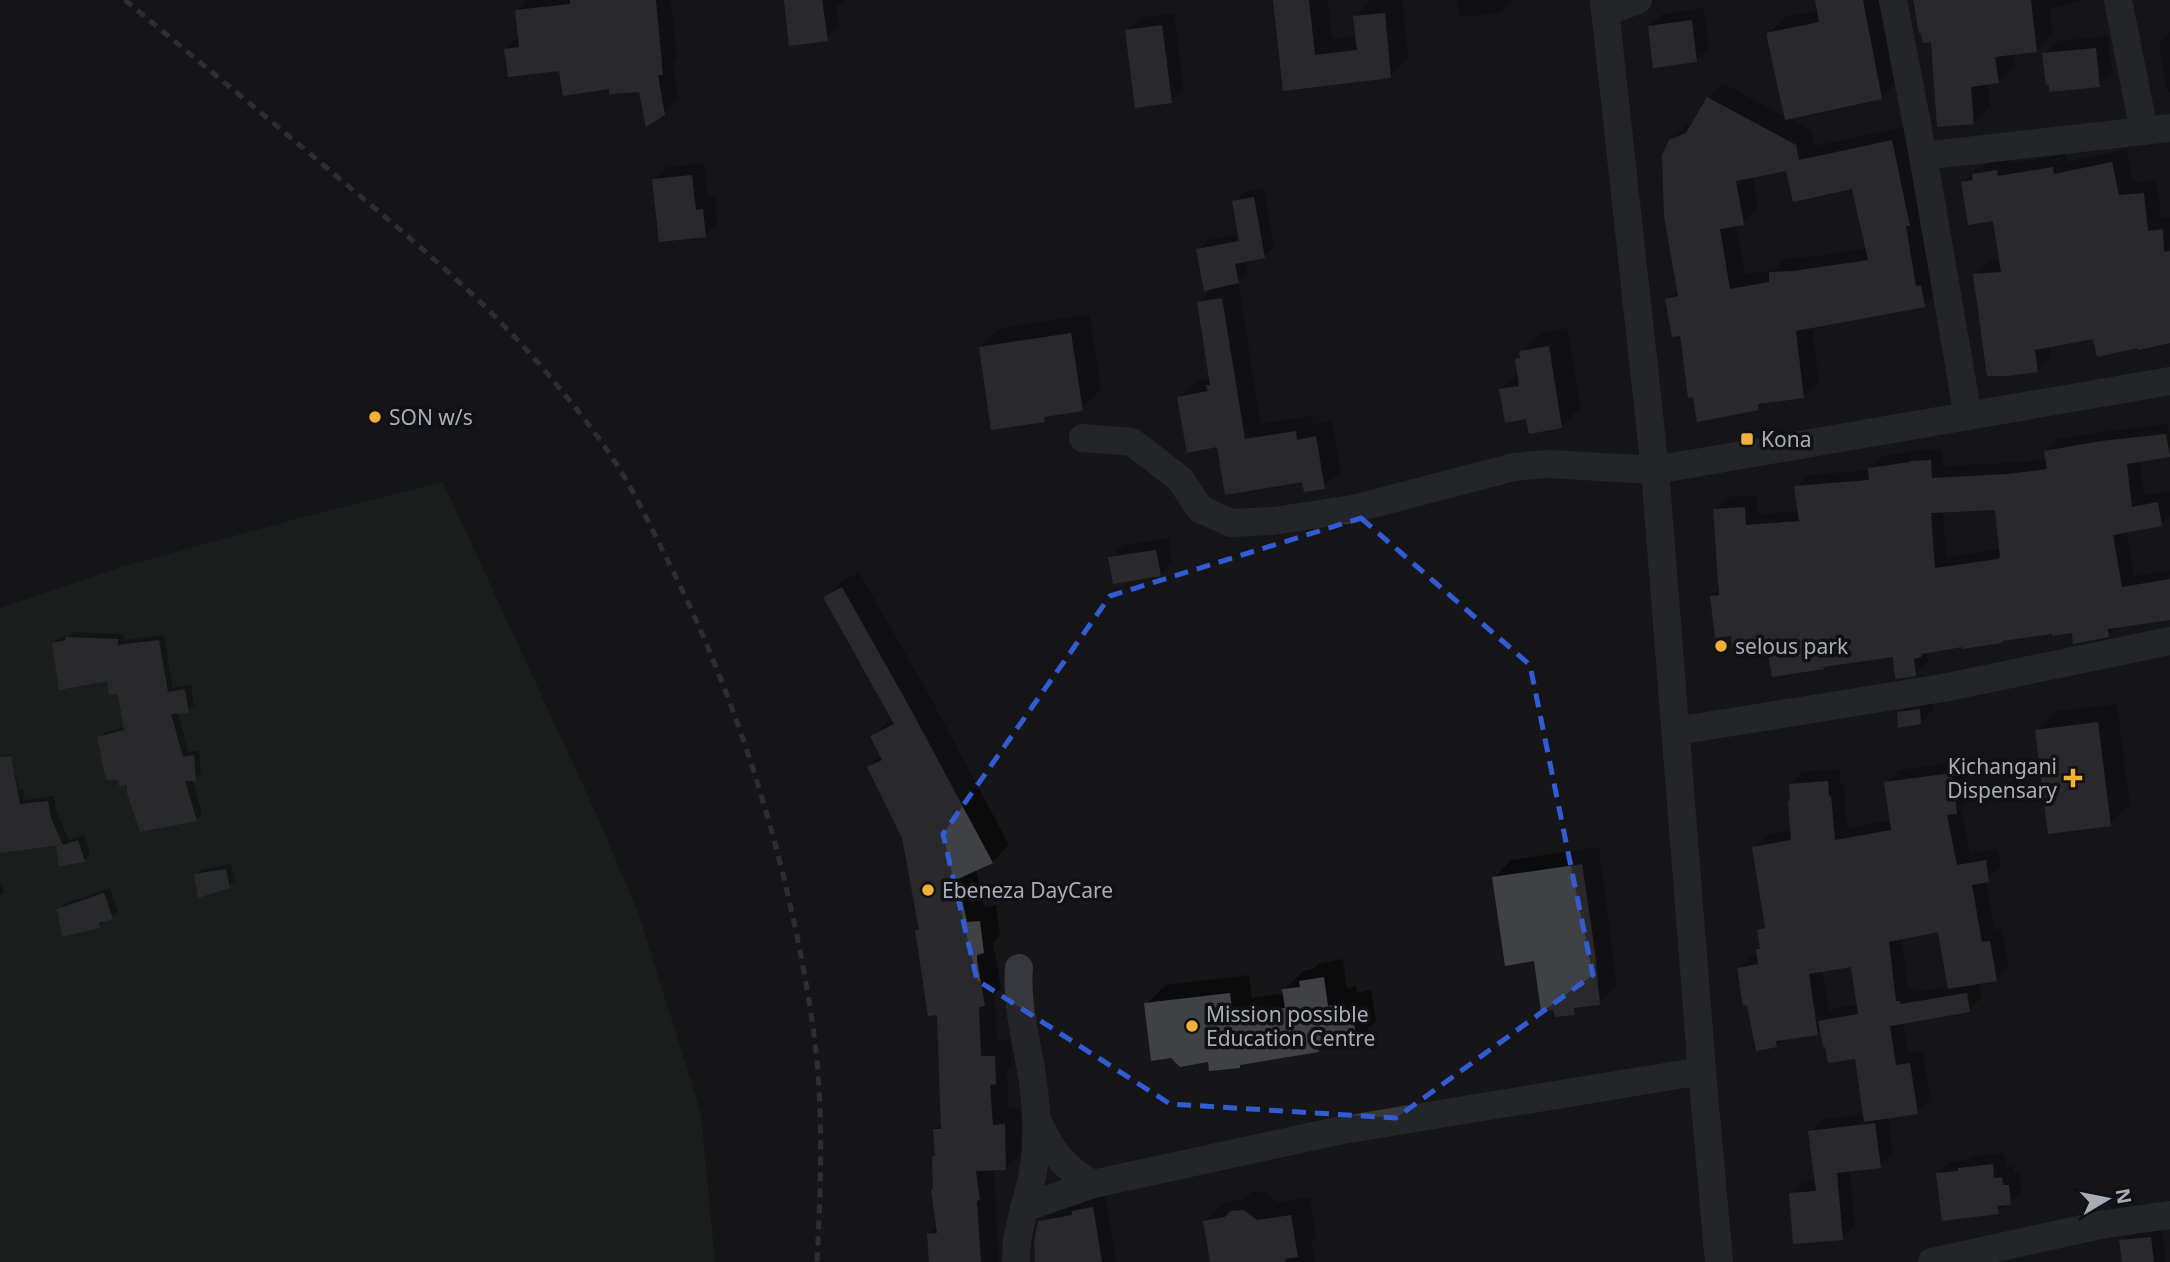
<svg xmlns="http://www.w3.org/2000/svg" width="2170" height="1262" font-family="'Noto Sans',sans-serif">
<rect width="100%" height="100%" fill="#161618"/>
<path fill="#1e261f" d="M 443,482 L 598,818 L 638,912 L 701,1114 L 715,1262 L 0,1262 L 0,608 L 121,567 L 304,517 Z"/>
<g fill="#0007" fill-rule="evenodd">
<path d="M 524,0 L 671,0 L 677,59 L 673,63 L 679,99 L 664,114 L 640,90 L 610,87 L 506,50 L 519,36 L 517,11 L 524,3 Z"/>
<path d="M 785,0 L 845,0 L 837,6 L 839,27 L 827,39 Z"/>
<path d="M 1275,0 L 1328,0 L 1332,39 L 1357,35 L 1355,17 L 1371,0 L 1403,0 L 1408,58 L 1390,76 L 1284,89 Z"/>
<path d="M 1457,0 L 1513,0 L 1501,13 L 1459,17 Z"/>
<path d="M 1816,0 L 1882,0 L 1898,81 L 1882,98 L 1788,118 L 1811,130 L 1814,146 L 1907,126 L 1939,290 L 1924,305 L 1812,326 L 1819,382 L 1804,397 L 1765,401 L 1758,409 L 1682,334 L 1667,299 L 1678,288 L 1671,141 L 1686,125 L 1694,122 L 1708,98 L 1723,83 L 1786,117 L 1768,34 L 1785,17 L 1818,10 ZM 1788,169 L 1854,187 L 1867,248 L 1809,257 L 1786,258 L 1774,270 L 1745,274 L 1736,224 L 1743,223 L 1758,208 L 1753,176 Z"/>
<path d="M 1911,0 L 2081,0 L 2079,2 L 2050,9 L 2053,34 L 2036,51 L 2013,53 L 2015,65 L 1998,82 L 1988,83 L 1990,106 L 1973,123 L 1933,40 L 1916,7 L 1913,8 Z"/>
<path d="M 1704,8 L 1709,48 L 1696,61 L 1650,26 L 1662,14 Z"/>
<path d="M 1174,13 L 1184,89 L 1171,101 L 1127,30 L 1140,18 Z"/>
<path d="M 2170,31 L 2170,92 L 2167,92 L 2159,43 Z"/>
<path d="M 2108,36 L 2112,72 L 2099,85 L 2044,54 L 2057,41 Z"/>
<path d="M 2126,149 L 2133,182 L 2157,180 L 2161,218 L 2170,217 L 2170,338 L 2094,337 L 2049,345 L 2051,356 L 2037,370 L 1975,274 L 1989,260 L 2001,260 L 1994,219 L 1963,182 L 1977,168 L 1981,168 L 1988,161 L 2011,157 L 2012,163 L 2066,154 L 2067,162 Z"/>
<path d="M 704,163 L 708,198 L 715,197 L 718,223 L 705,236 L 654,180 L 667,167 Z"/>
<path d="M 1264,188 L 1274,247 L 1264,257 L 1246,260 L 1248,272 L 1238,282 L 1261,423 L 1312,416 L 1313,424 L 1332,421 L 1341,471 L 1324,487 L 1218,445 L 1179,397 L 1196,381 L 1211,378 L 1199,302 L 1214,287 L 1198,250 L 1208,240 L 1240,233 L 1234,202 L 1244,192 Z"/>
<path d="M 1090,314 L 1101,390 L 1082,409 L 1050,414 L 1044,420 L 980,347 L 1000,328 Z"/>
<path d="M 1568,328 L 1581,407 L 1561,427 L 1528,417 L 1501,389 L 1519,372 L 1517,360 L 1522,355 L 1521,352 L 1540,333 Z"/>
<path d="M 2168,424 L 2170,445 L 2159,457 L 2140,460 L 2144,495 L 2170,491 L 2170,516 L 2161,524 L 2126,531 L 2134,576 L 2170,570 L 2170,620 L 2117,626 L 2108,635 L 2053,632 L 2005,639 L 2002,641 L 1963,645 L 1926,651 L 1928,662 L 1915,674 L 1895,655 L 1733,634 L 1712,596 L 1720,589 L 1715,510 L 1727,497 L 1757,495 L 1758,514 L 1800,511 L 1796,487 L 1809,475 L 1869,470 L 1882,456 L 1924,449 L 1943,449 L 1943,466 L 2021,462 L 2047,459 L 2046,451 L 2058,439 L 2115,430 ZM 1996,509 L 2001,549 L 1946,557 L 1943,511 Z"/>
<path d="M 1169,538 L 1172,562 L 1160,575 L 1110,558 L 1123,545 Z"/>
<path d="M 859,572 L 932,700 L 1009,845 L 992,862 L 976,869 L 984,907 L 996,905 L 1000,935 L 993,942 L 1001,988 L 995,994 L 997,1040 L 1011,1040 L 1012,1066 L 1007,1072 L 1009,1109 L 1021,1108 L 1022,1152 L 1005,1169 L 994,1169 L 999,1262 L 931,1262 L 929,1235 L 938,1226 L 934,1156 L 937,1154 L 934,1130 L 942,1122 L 939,1013 L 917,931 L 920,928 L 904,837 L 869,767 L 881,755 L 872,736 L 893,718 L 825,597 L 842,581 Z"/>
<path d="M 73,632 L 123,634 L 124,640 L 164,635 L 173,688 L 191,684 L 194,705 L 188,711 L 178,712 L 188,752 L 199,750 L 201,773 L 195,779 L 192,779 L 202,814 L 196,820 L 128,783 L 99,738 L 105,732 L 125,727 L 119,693 L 108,679 L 54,643 L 60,637 L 68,636 Z"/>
<path d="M 1932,697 L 1933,710 L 1920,723 L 1899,713 L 1912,700 Z"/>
<path d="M 2117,704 L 2130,805 L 2110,824 L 2037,731 L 2056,711 Z"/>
<path d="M 10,754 L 19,790 L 23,789 L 25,800 L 54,796 L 56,811 L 69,840 L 84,835 L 90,854 L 84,860 L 58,848 L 62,844 L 0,826 L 0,757 Z"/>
<path d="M 1964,761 L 1969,799 L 1961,808 L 1970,853 L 1998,848 L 2001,867 L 1986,880 L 1995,931 L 2002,929 L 2009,966 L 1996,979 L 1979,982 L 1982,998 L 1969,1010 L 1903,1022 L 1909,1053 L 1923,1051 L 1930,1099 L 1917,1112 L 1888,1116 L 1893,1153 L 1880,1166 L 1850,1170 L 1855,1226 L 1842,1239 L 1791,1194 L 1803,1181 L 1816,1180 L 1810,1132 L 1823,1119 L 1865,1114 L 1856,1057 L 1821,1029 L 1817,1033 L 1784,1038 L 1777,1046 L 1739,968 L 1752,955 L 1758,954 L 1758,950 L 1761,946 L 1759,930 L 1766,923 L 1754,847 L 1767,834 L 1792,830 L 1790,784 L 1803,771 L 1840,769 L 1841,784 L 1844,784 L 1847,828 L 1891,820 L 1886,783 L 1899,770 ZM 1940,930 L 1950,986 L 1913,992 L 1913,989 L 1908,989 L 1902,937 ZM 1853,965 L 1858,1004 L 1833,1009 L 1829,1012 L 1822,970 Z"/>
<path d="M 1599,847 L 1617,985 L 1600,1003 L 1582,1005 L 1574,1013 L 1536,959 L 1494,878 L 1511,860 Z"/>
<path d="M 231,864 L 235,880 L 229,886 L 196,875 L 202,869 Z"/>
<path d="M 0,881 L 4,892 L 0,896 Z"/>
<path d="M 110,888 L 118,912 L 99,926 L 59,909 L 65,903 Z"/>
<path d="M 1343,959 L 1347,988 L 1356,986 L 1357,993 L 1371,990 L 1376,1021 L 1356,1040 L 1323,1046 L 1318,1050 L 1243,1063 L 1240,1066 L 1210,1060 L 1146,1004 L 1166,985 L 1249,975 L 1252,998 L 1284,993 L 1284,990 L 1303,971 L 1313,969 L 1320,963 Z"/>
<path d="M 2004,1153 L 2006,1167 L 2013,1166 L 2014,1174 L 2020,1174 L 2022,1191 L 1998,1212 L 1938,1174 L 1950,1162 L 1968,1160 L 1971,1156 Z"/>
<path d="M 1264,1191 L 1277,1202 L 1310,1197 L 1316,1236 L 1312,1240 L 1315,1262 L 1212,1262 L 1205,1221 L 1225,1202 L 1245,1199 L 1251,1192 Z"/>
<path d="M 1105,1195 L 1116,1262 L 1037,1262 L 1040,1222 L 1053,1209 L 1081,1204 L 1086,1199 Z"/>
<path d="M 2162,1227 L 2166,1262 L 2123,1262 L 2121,1241 L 2132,1230 Z"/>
</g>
<g fill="#404145" fill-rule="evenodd">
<path d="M 570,0 L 656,0 L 663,75 L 658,75 L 665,115 L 646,127 L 639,92 L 609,94 L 609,89 L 563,96 L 559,71 L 508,77 L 504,49 L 519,47 L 515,10 L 570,4 Z"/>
<path d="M 784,0 L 822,0 L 828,41 L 789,46 Z"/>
<path d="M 1273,0 L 1309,0 L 1315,55 L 1357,50 L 1353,16 L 1385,13 L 1391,78 L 1283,91 Z"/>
<path d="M 1815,0 L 1863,0 L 1882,99 L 1785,120 L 1766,33 L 1819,22 Z"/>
<path d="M 1913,0 L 2031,0 L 2037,52 L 1995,57 L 1999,83 L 1971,87 L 1974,124 L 1937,127 L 1931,42 L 1923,43 L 1921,33 L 1919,33 Z"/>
<path d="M 1692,20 L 1697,62 L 1653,68 L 1648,26 Z"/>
<path d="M 1162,25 L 1172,103 L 1135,108 L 1125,30 Z"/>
<path d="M 2096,48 L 2100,87 L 2049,92 L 2049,85 L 2046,85 L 2042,53 Z"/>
<path d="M 1707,97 L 1796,145 L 1799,160 L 1892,140 L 1910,226 L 1906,226 L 1916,286 L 1921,285 L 1925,307 L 1796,331 L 1804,398 L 1758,404 L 1759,410 L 1697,422 L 1693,397 L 1688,398 L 1680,336 L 1672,337 L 1665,299 L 1678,296 L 1664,216 L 1662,155 L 1669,140 L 1686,133 ZM 1786,171 L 1793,202 L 1852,189 L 1868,260 L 1793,271 L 1769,272 L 1769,282 L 1730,289 L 1720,229 L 1744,225 L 1736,181 Z"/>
<path d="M 2112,162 L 2119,195 L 2144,193 L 2148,231 L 2163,229 L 2164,252 L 2170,251 L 2170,343 L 2138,350 L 2137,348 L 2097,357 L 2093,339 L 2035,350 L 2038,372 L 2007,376 L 1987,376 L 1973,274 L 2001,272 L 1993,221 L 1968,225 L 1961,182 L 1973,180 L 1972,174 L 1997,170 L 1998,176 L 2053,167 L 2054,174 Z"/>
<path d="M 692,175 L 696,210 L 703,209 L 706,237 L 659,242 L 652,179 Z"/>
<path d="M 1254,197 L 1265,258 L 1235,264 L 1239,283 L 1204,291 L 1196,249 L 1239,241 L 1232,201 Z"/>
<path d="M 1222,298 L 1245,439 L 1296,431 L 1297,440 L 1316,436 L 1325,489 L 1304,492 L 1302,482 L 1225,495 L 1217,447 L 1187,453 L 1177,397 L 1208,391 L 1206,385 L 1210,385 L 1197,302 Z"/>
<path d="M 1071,333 L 1083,411 L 1044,417 L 1045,422 L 991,430 L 979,347 Z"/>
<path d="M 1549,346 L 1562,428 L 1529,434 L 1526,419 L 1505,423 L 1499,389 L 1519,386 L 1515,359 L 1520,358 L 1519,351 Z"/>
<path d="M 2166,434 L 2170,457 L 2127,464 L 2132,507 L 2158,502 L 2162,526 L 2113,535 L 2122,587 L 2170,579 L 2170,620 L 2108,629 L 2109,637 L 2073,644 L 2072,633 L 2052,636 L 2052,634 L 2002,641 L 2002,643 L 1962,649 L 1962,647 L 1922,654 L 1921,657 L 1914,659 L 1916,676 L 1895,679 L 1893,657 L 1823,667 L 1824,669 L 1772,677 L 1766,642 L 1732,647 L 1731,636 L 1715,638 L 1710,596 L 1719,595 L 1713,509 L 1745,507 L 1746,525 L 1799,521 L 1794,486 L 1869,480 L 1868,468 L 1910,462 L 1910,461 L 1931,460 L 1932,478 L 2007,474 L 2047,469 L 2044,451 L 2101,441 ZM 1995,510 L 2000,557 L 1998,559 L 1935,568 L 1931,513 Z"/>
<path d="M 1156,550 L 1161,576 L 1113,584 L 1108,557 Z"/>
<path d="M 842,587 L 915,717 L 993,863 L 958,879 L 967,922 L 980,921 L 984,953 L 977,955 L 977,960 L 985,1006 L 979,1007 L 981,1056 L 995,1056 L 996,1084 L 990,1085 L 993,1125 L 1005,1124 L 1006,1170 L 976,1171 L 980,1200 L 977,1201 L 981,1262 L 929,1262 L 927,1234 L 937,1233 L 931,1189 L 933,1189 L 932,1156 L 935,1156 L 933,1129 L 941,1129 L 937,1015 L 928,1016 L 915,930 L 919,930 L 902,838 L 867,767 L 882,760 L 870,736 L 894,724 L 823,597 Z"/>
<path d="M 65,637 L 118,639 L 118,645 L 159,640 L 168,692 L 185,689 L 189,713 L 171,714 L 183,757 L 194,755 L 196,781 L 185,781 L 197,821 L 140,832 L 127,793 L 127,785 L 119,786 L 118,780 L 106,780 L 97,737 L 124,730 L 118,694 L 109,695 L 107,681 L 59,690 L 52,643 L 66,640 Z"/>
<path d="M 1920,709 L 1921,724 L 1898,728 L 1897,712 Z"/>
<path d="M 2098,722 L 2111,826 L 2048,834 L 2035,730 Z"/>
<path d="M 11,756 L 20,804 L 48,801 L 51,818 L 63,845 L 78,840 L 85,862 L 59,866 L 56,847 L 61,845 L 0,853 L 0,757 Z"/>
<path d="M 1952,773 L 1957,814 L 1947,815 L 1957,865 L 1986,860 L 1989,882 L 1972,885 L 1982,942 L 1990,941 L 1997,981 L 1948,989 L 1938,932 L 1889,942 L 1896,1001 L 1900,1001 L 1901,1004 L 1967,993 L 1970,1012 L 1890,1026 L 1896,1065 L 1910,1063 L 1918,1114 L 1864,1122 L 1855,1059 L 1828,1063 L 1825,1047 L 1823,1047 L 1818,1021 L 1858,1014 L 1851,967 L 1809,974 L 1818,1035 L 1776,1041 L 1777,1047 L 1756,1051 L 1747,1005 L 1743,1006 L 1737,968 L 1758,964 L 1756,949 L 1760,949 L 1757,930 L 1765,928 L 1752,847 L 1791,840 L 1788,801 L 1790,801 L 1789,784 L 1828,781 L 1829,796 L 1831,795 L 1835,840 L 1891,830 L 1884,782 Z"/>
<path d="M 1582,864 L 1595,952 L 1600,1005 L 1574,1008 L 1575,1015 L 1555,1017 L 1553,1010 L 1541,1012 L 1534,961 L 1505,966 L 1492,877 Z"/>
<path d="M 226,869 L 230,888 L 198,898 L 194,874 Z"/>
<path d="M 104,893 L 113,919 L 99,923 L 100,928 L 62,937 L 57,909 Z"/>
<path d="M 1324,977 L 1328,1006 L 1337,1004 L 1338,1011 L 1352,1009 L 1357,1042 L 1318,1048 L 1319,1052 L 1240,1065 L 1240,1068 L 1209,1071 L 1208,1062 L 1180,1067 L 1171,1058 L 1151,1061 L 1144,1003 L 1230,993 L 1233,1016 L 1285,1008 L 1282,989 L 1300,987 L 1299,981 Z"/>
<path d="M 1875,1123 L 1881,1168 L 1837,1173 L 1843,1240 L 1793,1244 L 1789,1193 L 1816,1191 L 1808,1131 Z"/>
<path d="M 1993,1164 L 1994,1178 L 2002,1177 L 2003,1185 L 2009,1185 L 2011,1205 L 1998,1206 L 1999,1214 L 1942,1221 L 1936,1173 L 1958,1171 L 1958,1168 Z"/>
<path d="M 1093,1207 L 1102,1262 L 1035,1262 L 1034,1242 L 1038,1221 L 1072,1215 L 1072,1211 Z"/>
<path d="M 1244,1210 L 1257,1220 L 1291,1215 L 1298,1257 L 1285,1259 L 1286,1262 L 1210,1262 L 1203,1221 L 1225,1217 L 1230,1211 Z"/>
<path d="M 2151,1237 L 2154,1262 L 2122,1262 L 2119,1240 Z"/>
</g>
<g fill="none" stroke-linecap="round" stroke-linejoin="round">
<g stroke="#37383d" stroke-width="28">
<path d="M 1604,0 L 1655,470 L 1702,1071 L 1719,1262"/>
<path d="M 1893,0 L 1923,156 L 1968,416"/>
<path d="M 2118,0 L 2144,131"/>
<path d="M 1606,12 L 1638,0"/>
<path d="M 1923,156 L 2170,128"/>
<path d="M 1083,438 L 1132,442 L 1180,479 L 1200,509 L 1231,523 L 1273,521 L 1353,509 L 1514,467 L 1548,464 L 1655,470 L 2170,381"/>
<path d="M 1676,731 L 1943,688 L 2170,641"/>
<path d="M 1019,968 C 1016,1005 1026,1038 1032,1075 C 1039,1122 1039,1163 1024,1208"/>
<path d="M 1038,1122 C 1052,1151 1064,1169 1093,1184"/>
<path d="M 1016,1262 L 1017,1240 L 1024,1208 L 1093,1184 L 1337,1131 L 1702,1071"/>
<path d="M 1932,1262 L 2105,1224 L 2170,1215"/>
</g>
<path stroke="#4a4c52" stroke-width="5" stroke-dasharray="9 7" stroke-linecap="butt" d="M 125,0 C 197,60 269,119 341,180 C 415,242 489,303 551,378 C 570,401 590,425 607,450 C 630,483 648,521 666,557 C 740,703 789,864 813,1027 C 824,1104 821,1184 817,1262"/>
</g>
<path d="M0 0H2170V1262H0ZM 1361,518 L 1530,665 L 1593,975 L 1396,1118 L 1170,1104 L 977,980 L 943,834 L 1110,596 Z" fill="#161618" fill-opacity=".55" fill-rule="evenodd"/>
<path fill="none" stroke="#325cd3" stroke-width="5" stroke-dasharray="14 9" stroke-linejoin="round" d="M 1361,518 L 1530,665 L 1593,975 L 1396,1118 L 1170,1104 L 977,980 L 943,834 L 1110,596 Z"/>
<g fill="#f2b134" stroke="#111113" stroke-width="2.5">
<circle cx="375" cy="417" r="7"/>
<rect x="1740" y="432" width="14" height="14" rx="3.5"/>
<circle cx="1721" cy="646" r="7"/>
<path d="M2069.5 767.5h7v7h7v7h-7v7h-7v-7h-7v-7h7z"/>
<circle cx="928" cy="890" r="7"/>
<circle cx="1192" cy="1026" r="7"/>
</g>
<g text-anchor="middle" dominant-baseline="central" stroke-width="7" stroke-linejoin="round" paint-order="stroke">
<g font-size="21" fill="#a8adb8" stroke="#111113" text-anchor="start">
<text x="389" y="417">SON w/s</text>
<text x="1761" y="439">Kona</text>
<text x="1735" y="646">selous park</text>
<text x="2057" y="766" text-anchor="end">Kichangani<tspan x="2057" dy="24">Dispensary</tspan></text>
<text x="942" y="890">Ebeneza DayCare</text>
<text x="1206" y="1014">Mission possible<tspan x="1206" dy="24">Education Centre</tspan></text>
</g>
</g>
<g transform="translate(2107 1199) rotate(80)" stroke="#111113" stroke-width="5" paint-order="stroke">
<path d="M0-5L12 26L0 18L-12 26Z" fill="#a8adb8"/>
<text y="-10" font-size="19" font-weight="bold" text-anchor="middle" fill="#a8adb8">N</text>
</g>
</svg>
